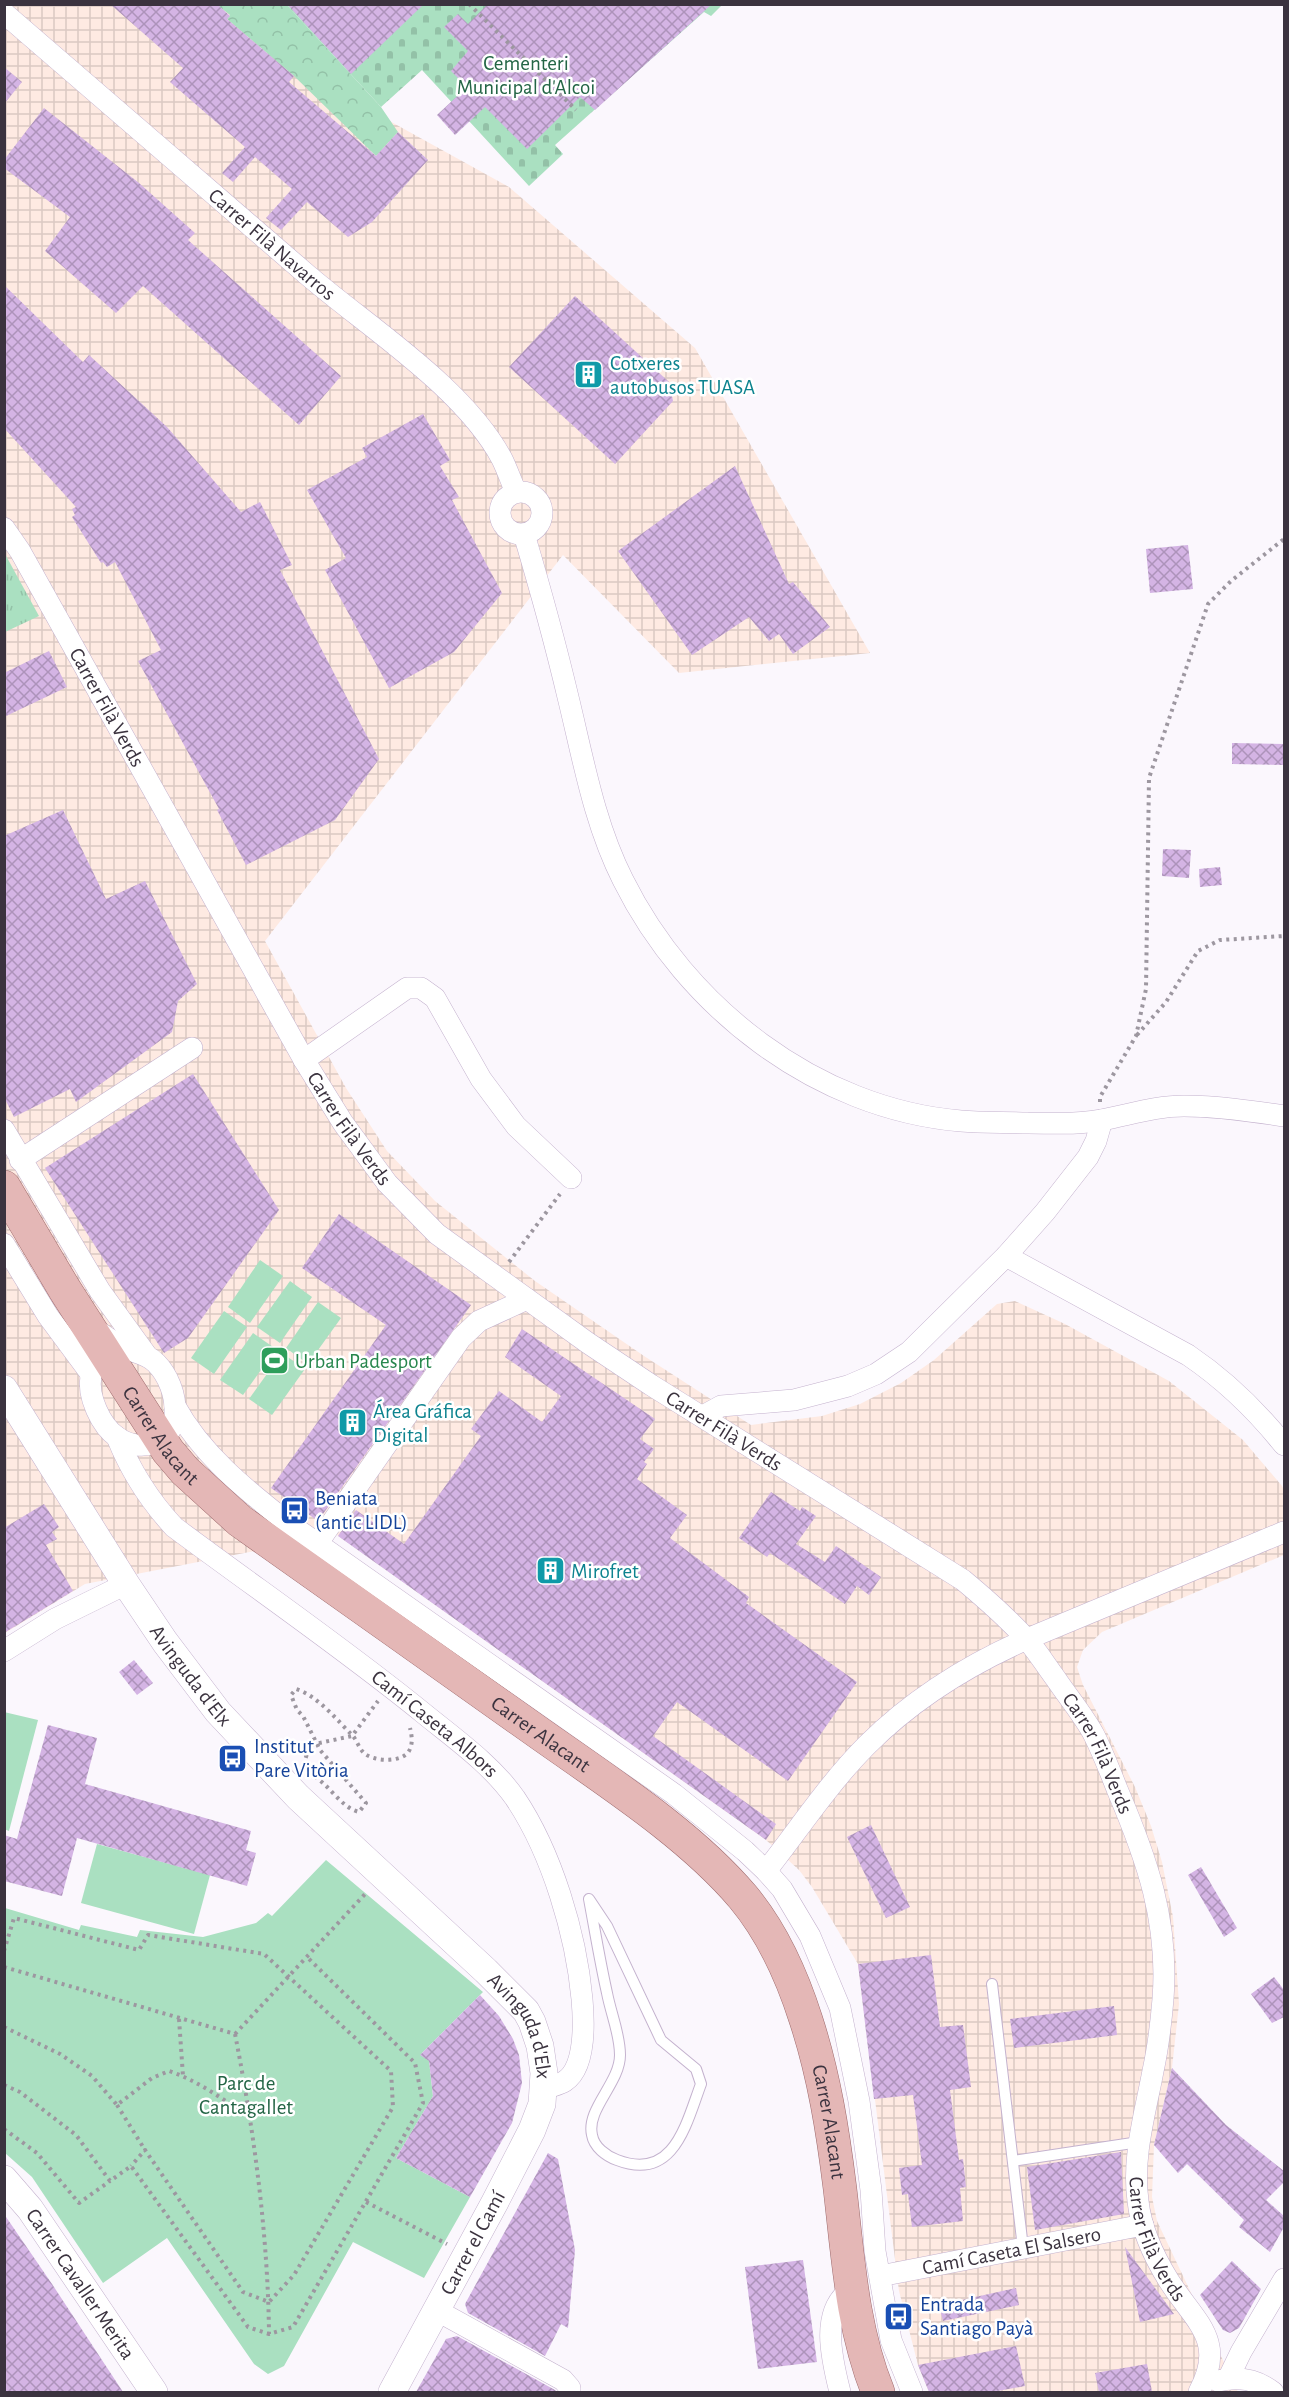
<svg xmlns="http://www.w3.org/2000/svg" width="1289" height="2397" font-family="'Alegreya Sans',sans-serif">
<defs>
<pattern id="industrial-grid" width="8" height="8" patternUnits="userSpaceOnUse" patternTransform="scale(1.5)"><rect width="8" height="8" fill="#feeae2"/><path d="M0 4h8M4 0v8" fill="none" stroke="#dbc9c3"/></pattern>
<pattern id="grass-tufts" width="24" height="20" patternUnits="userSpaceOnUse" patternTransform="scale(1.5)"><rect width="24" height="20" fill="#aae0c1"/><path d="M3 7l-1-3M5 7V3M7 7l1-3M15 17l-1-3M17 17v-4M19 17l1-3" fill="none" stroke="#93c1a7"/></pattern>
<pattern id="forest-crowns" width="20" height="18" patternUnits="userSpaceOnUse" patternTransform="scale(1.5)"><rect width="20" height="18" fill="#aae0c1"/><path d="M2 6a3 3 0 1 1 6 0M12 15a3 3 0 1 1 6 0" fill="none" stroke="#93c1a7"/></pattern>
<pattern id="cemetery-stones" width="16" height="16" patternUnits="userSpaceOnUse" patternTransform="scale(1.5)"><rect width="16" height="16" fill="#aae0c1"/><path d="M2 7V4a2 2 0 0 1 4 0v3zM10 15v-3a2 2 0 0 1 4 0v3z" fill="#93c1a7"/></pattern>
<pattern id="building-cross-hatch" width="8" height="8" patternUnits="userSpaceOnUse" patternTransform="scale(1.5)"><rect width="8" height="8" fill="#d4b4e4"/><path d="M0 0l8 8M0 8l8-8" fill="none" stroke="#ad93ba"/></pattern>
</defs>
<rect width="100%" height="100%" fill="#fbf7fd"/>
<path fill="url(#industrial-grid)" d="M 5,5 L 246,5 L 348,98 L 509,187 L 695,348 L 870,653 L 679,673 L 563,555 L 265,941 L 346,1088 L 387,1151 L 435,1201 L 535,1281 L 644,1356 L 751,1425 L 822,1416 L 860,1404 L 901,1383 L 934,1360 L 997,1304 L 1015,1301 L 1065,1324 L 1169,1381 L 1243,1440 L 1282,1486 L 1284,1490 L 1284,1555 L 1102,1632 L 1083,1650 L 1077,1667 L 1083,1685 L 1135,1787 L 1151,1826 L 1162,1862 L 1173,1917 L 1179,2004 L 1172,2068 L 1154,2145 L 1152,2197 L 1157,2221 L 1238,2392 L 929,2392 L 918,2365 L 899,2291 L 858,1964 L 812,1887 L 799,1870 L 766,1840 L 337,1535 L 85,1584 L 5,1633 Z"/>
<path fill="url(#grass-tufts)" d="M 5,554 L 39,616 L 5,632 L 4,632 Z"/>
<path fill="url(#forest-crowns)" d="M 217,5 L 287,5 L 381,107 L 398,132 L 376,156 L 294,76 L 227,19 L 230,15 Z"/>
<path fill="url(#cemetery-stones)" d="M 287,5 L 722,5 L 711,16 L 704,12 L 555,145 L 563,154 L 529,186 L 422,70 L 381,107 Z"/>
<g fill="#aae0c1">
<path d="M 260,1260 L 283,1276 L 250,1323 L 228,1307 Z"/>
<path d="M 290,1281 L 312,1297 L 280,1343 L 257,1327 Z"/>
<path d="M 318,1302 L 341,1318 L 308,1364 L 286,1348 Z"/>
<path d="M 224,1311 L 247,1327 L 214,1374 L 191,1358 Z"/>
<path d="M 253,1333 L 276,1349 L 243,1395 L 220,1380 Z"/>
<path d="M 282,1353 L 305,1369 L 272,1415 L 249,1399 Z"/>
<path d="M 4,1712 L 38,1720 L 9,1831 L 4,1829 Z"/>
<path d="M 97,1844 L 210,1875 L 194,1934 L 81,1903 Z"/>
<path d="M 326,1860 L 483,1992 L 421,2054 L 429,2061 L 433,2096 L 396,2158 L 470,2197 L 424,2278 L 353,2242 L 284,2366 L 268,2374 L 254,2364 L 167,2238 L 103,2283 L 32,2177 L 5,2153 L 5,1908 L 79,1930 L 81,1925 L 137,1937 L 140,1930 L 203,1937 L 256,1923 L 268,1913 L 272,1916 Z"/>
</g>
<g fill="url(#building-cross-hatch)">
<path d="M 110,4 L 217,4 L 230,16 L 227,19 L 294,76 L 289,82 L 376,156 L 398,132 L 428,160 L 372,222 L 348,237 L 307,202 L 281,230 L 266,218 L 292,189 L 255,157 L 233,182 L 222,173 L 245,147 L 170,82 L 183,68 Z"/>
<path d="M 287,4 L 424,4 L 351,74 Z"/>
<path d="M 488,4 L 712,4 L 595,110 L 580,97 L 527,149 L 485,107 L 455,135 L 437,115 L 467,87 L 451,71 L 468,51 L 444,27 L 458,14 L 468,24 Z"/>
<path d="M 4,67 L 22,82 L 4,104 Z"/>
<path d="M 44,108 L 139,183 L 195,233 L 188,240 L 341,376 L 299,425 L 143,286 L 116,313 L 45,251 L 70,217 L 4,168 L 4,160 Z"/>
<path d="M 4,285 L 83,362 L 89,355 L 167,427 L 241,512 L 260,502 L 292,565 L 280,570 L 379,759 L 335,820 L 246,865 L 217,810 L 219,809 L 138,661 L 161,650 L 115,562 L 107,567 L 103,562 L 101,563 L 72,517 L 75,515 L 72,509 L 76,507 L 4,428 Z"/>
<path d="M 575,296 L 669,382 L 673,401 L 615,464 L 509,367 Z"/>
<path d="M 423,414 L 450,460 L 440,466 L 459,497 L 452,500 L 502,593 L 454,652 L 389,688 L 325,570 L 346,558 L 307,490 L 367,457 L 362,448 Z"/>
<path d="M 735,466 L 789,584 L 793,582 L 830,627 L 793,654 L 779,634 L 769,641 L 749,617 L 692,655 L 618,551 Z"/>
<path d="M 1188,545 L 1193,589 L 1150,593 L 1146,549 Z"/>
<path d="M 49,651 L 67,687 L 4,717 L 4,673 Z"/>
<path d="M 1232,743 L 1284,744 L 1284,765 L 1232,764 Z"/>
<path d="M 63,810 L 106,899 L 145,881 L 197,984 L 178,1001 L 172,1032 L 76,1102 L 70,1089 L 14,1117 L 4,1097 L 4,836 Z"/>
<path d="M 1163,849 L 1191,850 L 1189,878 L 1162,876 Z"/>
<path d="M 1220,867 L 1222,885 L 1200,887 L 1199,869 Z"/>
<path d="M 193,1074 L 279,1210 L 188,1338 L 164,1353 L 45,1168 Z"/>
<path d="M 339,1214 L 471,1305 L 318,1521 L 271,1488 L 386,1325 L 302,1268 Z"/>
<path d="M 522,1329 L 655,1419 L 640,1439 L 654,1449 L 644,1462 L 647,1464 L 637,1479 L 687,1515 L 670,1538 L 749,1597 L 746,1603 L 857,1682 L 788,1781 L 677,1702 L 653,1736 L 776,1824 L 766,1840 L 338,1536 L 356,1510 L 404,1544 L 481,1436 L 471,1429 L 499,1391 L 542,1422 L 561,1396 L 505,1357 Z"/>
<path d="M 771,1492 L 800,1511 L 802,1507 L 816,1516 L 796,1544 L 825,1562 L 836,1546 L 881,1577 L 869,1595 L 857,1586 L 845,1604 L 770,1553 L 767,1557 L 739,1538 Z"/>
<path d="M 44,1504 L 59,1527 L 52,1532 L 57,1539 L 46,1545 L 73,1591 L 4,1633 L 4,1528 Z"/>
<path d="M 134,1660 L 153,1683 L 137,1695 L 119,1672 Z"/>
<path d="M 48,1725 L 97,1738 L 85,1784 L 251,1831 L 246,1850 L 256,1853 L 247,1886 L 77,1838 L 62,1896 L 4,1881 L 4,1835 L 17,1839 Z"/>
<path d="M 871,1825 L 910,1907 L 886,1918 L 847,1837 Z"/>
<path d="M 1201,1867 L 1237,1928 L 1224,1937 L 1188,1875 Z"/>
<path d="M 931,1955 L 940,2027 L 963,2025 L 971,2087 L 950,2090 L 959,2160 L 963,2159 L 966,2187 L 960,2188 L 963,2221 L 912,2227 L 908,2194 L 902,2195 L 899,2168 L 922,2165 L 913,2095 L 874,2099 L 858,1964 Z"/>
<path d="M 1274,1977 L 1284,1990 L 1284,2017 L 1272,2023 L 1251,1994 Z"/>
<path d="M 480,1995 L 499,2016 L 513,2039 L 519,2055 L 522,2083 L 512,2123 L 470,2197 L 396,2158 L 433,2096 L 429,2061 L 420,2055 Z"/>
<path d="M 1114,2006 L 1117,2035 L 1014,2048 L 1010,2019 Z"/>
<path d="M 1172,2068 L 1226,2125 L 1284,2171 L 1284,2182 L 1266,2200 L 1284,2216 L 1284,2227 L 1270,2252 L 1239,2227 L 1244,2220 L 1187,2164 L 1178,2173 L 1154,2145 Z"/>
<path d="M 1121,2152 L 1124,2214 L 1035,2230 L 1027,2167 Z"/>
<path d="M 548,2153 L 558,2159 L 575,2250 L 568,2328 L 561,2324 L 545,2356 L 468,2313 L 465,2304 Z"/>
<path d="M 4,2214 L 52,2284 L 123,2392 L 4,2392 Z"/>
<path d="M 1125,2247 L 1174,2314 L 1140,2322 Z"/>
<path d="M 803,2260 L 817,2362 L 758,2369 L 745,2267 Z"/>
<path d="M 1232,2261 L 1261,2289 L 1239,2328 L 1230,2333 L 1223,2330 L 1200,2295 Z"/>
<path d="M 1016,2288 L 1019,2305 L 943,2321 L 939,2305 Z"/>
<path d="M 457,2336 L 555,2390 L 557,2392 L 416,2392 L 446,2339 Z"/>
<path d="M 1016,2346 L 1025,2386 L 992,2392 L 929,2392 L 918,2365 Z"/>
<path d="M 1147,2364 L 1152,2392 L 1099,2392 L 1095,2373 Z"/>
</g>
<g fill="none" stroke-linecap="round" stroke-linejoin="round">
<defs>
<g id="service">
<path d="M 589,1899 L 607,1926 L 661,2040 L 696,2069 L 701,2084 C 686,2124 674,2182 617,2160 C 606,2156 594,2147 592,2135 C 586,2109 620,2083 620,2055 C 620,2034 611,2014 607,1993 C 600,1962 595,1931 589,1899 Z"/>
<path d="M 992,1984 L 1023,2248"/>
<path d="M 1013,2161 L 1139,2142"/>
</g>
<g id="minor">
<path id="s1" d="M 4,13 C 104,99 204,186 304,272 C 366,326 463,386 502,459 C 507,469 511,481 516,492"/>
<circle cx="521" cy="513" r="21"/>
<path id="s2" d="M 4,528 L 20,551 L 304,1060 L 343,1123 L 387,1183 L 437,1234 L 588,1343 L 651,1385 L 963,1580 C 987,1600 1009,1619 1029,1642 C 1039,1654 1047,1667 1056,1679 C 1068,1697 1084,1716 1094,1735 C 1103,1753 1110,1771 1117,1789 C 1147,1859 1169,1922 1163,1999 C 1161,2023 1158,2048 1153,2071 C 1145,2114 1132,2157 1138,2201 C 1141,2229 1154,2257 1169,2281 C 1195,2322 1227,2340 1199,2392"/>
<path d="M 524,534 C 540,588 555,642 568,697 C 583,758 594,823 623,880 C 686,1007 816,1109 961,1121 C 983,1123 1006,1122 1028,1123 C 1052,1123 1077,1125 1101,1120 C 1129,1115 1155,1106 1184,1106 C 1217,1106 1251,1111 1284,1116"/>
<path d="M 304,1060 L 407,988 L 421,988 L 435,998 L 481,1079 L 516,1126 L 571,1178"/>
<path d="M 4,1130 L 100,1291 L 147,1356"/>
<path d="M 20,1160 L 192,1048"/>
<path d="M 4,1244 L 48,1316 L 91,1374"/>
<path d="M 1006,1256 L 1188,1355 C 1225,1380 1256,1410 1284,1445"/>
<path d="M 96,1330 C 105,1336 113,1342 123,1347 C 134,1353 146,1353 156,1363 C 168,1375 176,1395 175,1413 C 174,1444 140,1454 117,1437 C 101,1426 87,1396 91,1376 C 92,1369 100,1359 105,1353 L 125,1348"/>
<path d="M 175,1406 C 201,1454 246,1490 288,1523 L 674,1794 L 745,1851 L 766,1871 L 782,1889 L 810,1936 L 840,2008 L 859,2101 L 871,2190 L 875,2251 L 891,2340 L 912,2392"/>
<path d="M 703,1416 L 721,1406 L 794,1400 L 848,1386 L 876,1374 L 909,1352 L 1006,1256 L 1045,1212 L 1088,1157 L 1096,1141 L 1102,1120"/>
<path id="s3" d="M 117,1437 C 131,1472 149,1500 174,1527 C 257,1589 342,1647 422,1712 C 455,1739 491,1764 515,1798 C 552,1853 576,1934 582,1999 C 584,2021 586,2067 565,2081 C 559,2085 551,2086 544,2089"/>
<path d="M 317,1544 L 461,1338 L 479,1321 L 527,1299"/>
<path d="M 4,1651 L 55,1619 L 126,1584"/>
<path d="M 766,1871 C 799,1829 829,1783 867,1745 C 912,1700 968,1665 1027,1639 L 1284,1532"/>
<path id="s4" d="M 880,2276 L 1143,2225"/>
<path d="M 436,2310 L 563,2380 L 570,2388 L 570,2392"/>
<path d="M 1228,2379 L 1241,2352 L 1284,2279"/>
<path d="M 1218,2381 C 1239,2376 1256,2379 1273,2392"/>
<path d="M 840,2392 C 832,2360 819,2310 852,2289"/>
</g>
<g id="tertiary">
<path id="s5" d="M 4,1389 L 126,1584 L 165,1642 L 218,1712 L 298,1797 L 486,1971 L 526,2011 L 532,2022 L 540,2046 L 544,2073 L 542,2104 L 532,2130 L 495,2202 L 392,2392"/>
<path id="s6" d="M 4,2179 L 30,2209 L 154,2392"/>
</g>
<g id="primary">
<path id="s7" d="M 4,1187 L 65,1290 L 168,1451 L 185,1471 L 240,1521 C 337,1590 435,1659 532,1728 C 602,1778 688,1832 743,1897 C 773,1933 792,1976 806,2020 C 824,2075 833,2132 840,2189 C 848,2257 852,2328 878,2392"/>
</g>
</defs>
<use href="#service" stroke="#c4b2ce" stroke-width="12"/>
<use href="#minor" stroke="#c4b2ce" stroke-width="22"/>
<use href="#tertiary" stroke="#c4b2ce" stroke-width="28"/>
<use href="#primary" stroke="#9d6a6d" stroke-width="34"/>
<g stroke="#9d97a0" stroke-width="4" stroke-dasharray="3 4.5" stroke-linecap="butt">
<path d="M 469,4 L 576,110"/>
<path d="M 1137,1035 L 1166,1002 L 1198,951 L 1220,940 L 1284,936"/>
<path d="M 1100,1102 L 1100,1097 L 1136,1036 L 1146,989 L 1149,778 L 1208,604 L 1231,581 L 1284,539"/>
<path d="M 509,1262 L 560,1194"/>
<path d="M 307,1772 L 304,1763 L 310,1745 L 352,1736 L 378,1701"/>
<path d="M 308,1773 C 328,1781 339,1807 359,1812 L 366,1803 L 320,1750 L 303,1716 L 297,1710 L 291,1695 L 296,1689 C 318,1696 337,1720 353,1736 C 357,1741 359,1748 363,1752 C 372,1762 402,1763 409,1751 C 413,1744 412,1736 410,1728"/>
<path d="M 4,1951 L 14,1918 L 139,1950 L 148,1935 L 264,1954 L 391,2071 L 393,2107 L 294,2275 L 269,2302 L 243,2292 L 145,2150 L 131,2166"/>
<path d="M 4,1967 L 235,2034"/>
<path d="M 179,2019 L 183,2076"/>
<path d="M 4,2027 L 60,2054 L 92,2076 L 117,2105 L 152,2078 L 169,2071 C 199,2081 225,2101 251,2118"/>
<path d="M 235,2034 C 254,2131 268,2235 269,2334"/>
<path d="M 235,2034 L 367,1892"/>
<path d="M 4,2085 L 20,2092 L 76,2135 L 110,2181 L 131,2166 L 248,2327 L 269,2334 L 293,2327 L 423,2103 L 415,2063 L 307,1957"/>
<path d="M 117,2105 L 145,2150"/>
<path d="M 4,2129 L 37,2153 L 79,2203 L 110,2181"/>
<path d="M 366,2202 L 447,2244"/>
</g>
<use href="#service" stroke="#fff" stroke-width="10"/>
<use href="#minor" stroke="#fff" stroke-width="21"/>
<use href="#tertiary" stroke="#fff" stroke-width="27"/>
<use href="#primary" stroke="#e4b7b6" stroke-width="33"/>
</g>
<defs>
<symbol id="building-square" viewBox="-11 -11 22 22"><rect x="-9" y="-9" width="18" height="18" rx="4" fill="#0f9aa8" stroke="#fff"/><path d="M-4-6H4V6H1V3H-1V6H-4ZM-2.5-4.3h1.7v1.8h-1.7ZM.8-4.3h1.7v1.8H.8ZM-2.5-1h1.7V.8h-1.7ZM.8-1h1.7V.8H.8Z" fill="#fff"/></symbol>
<symbol id="stadium-square" viewBox="-11 -11 22 22"><rect x="-9" y="-9" width="18" height="18" rx="4" fill="#2e9e5b" stroke="#fff"/><path d="M0-5a6.5 5 0 1 0 0 10a6.5 5 0 1 0 0-10ZM-3.5-1.8h7v3.6h-7Z" fill="#fff"/></symbol>
<symbol id="bus-square" viewBox="-11 -11 22 22"><rect x="-9" y="-9" width="18" height="18" rx="4" fill="#1a4fb4" stroke="#fff"/><path d="M-5-6H5V4H4V6H2V4H-2V6H-4V4H-5ZM-3.5-4V0h7V-4ZM-3.5 1.2v1.5H-2V1.2ZM2 1.2v1.5H3.5V1.2Z" fill="#fff"/></symbol>
</defs>
<g fill-rule="evenodd">
<use href="#building-square" x="572" y="358" width="33" height="33"/>
<use href="#stadium-square" x="258" y="1344" width="33" height="33"/>
<use href="#building-square" x="336" y="1406" width="33" height="33"/>
<use href="#bus-square" x="278" y="1494" width="33" height="33"/>
<use href="#building-square" x="534" y="1554" width="33" height="33"/>
<use href="#bus-square" x="216" y="1742" width="33" height="33"/>
<use href="#bus-square" x="882" y="2300" width="33" height="33"/>
</g>
<g text-anchor="middle" dominant-baseline="central" stroke-width="5" stroke-linejoin="round" paint-order="stroke">
<g font-size="21" fill="#236545" stroke="#fff">
<text x="526" y="63">Cementeri<tspan x="526" dy="24">Municipal d'Alcoi</tspan></text>
<text x="246" y="2083">Parc de<tspan x="246" dy="24">Cantagallet</tspan></text>
</g>
<g font-size="21" fill="#3b333f" stroke="#fff">
<text stroke="none"><textPath href="#s1" startOffset="354">Carrer Filà Navarros</textPath></text>
<text stroke="none"><textPath href="#s2" startOffset="207">Carrer Filà Verds</textPath></text>
<text stroke="none"><textPath href="#s2" startOffset="693">Carrer Filà Verds</textPath></text>
<text stroke="none"><textPath href="#s2" startOffset="1179">Carrer Filà Verds</textPath></text>
<text stroke="none"><textPath href="#s7" startOffset="294">Carrer Alacant</textPath></text>
<text stroke="none"><textPath href="#s5" startOffset="342">Avinguda d'Elx</textPath></text>
<text stroke="none"><textPath href="#s3" startOffset="434">Camí Caseta Albors</textPath></text>
<text stroke="none"><textPath href="#s7" startOffset="780">Carrer Alacant</textPath></text>
<text stroke="none"><textPath href="#s2" startOffset="1683">Carrer Filà Verds</textPath></text>
<text stroke="none"><textPath href="#s5" startOffset="828">Avinguda d'Elx</textPath></text>
<text stroke="none"><textPath href="#s7" startOffset="1284">Carrer Alacant</textPath></text>
<text stroke="none"><textPath href="#s2" startOffset="2187">Carrer Filà Verds</textPath></text>
<text transform="translate(473 2243) rotate(-62)">Carrer el Camí</text>
<text stroke="none"><textPath href="#s4" startOffset="134">Camí Caseta El Salsero</textPath></text>
<text stroke="none"><textPath href="#s6" startOffset="130">Carrer Cavaller Merita</textPath></text>
</g>
<g font-size="21" fill="#0d838f" stroke="#fff" text-anchor="start">
<text x="610" y="363">Cotxeres<tspan x="610" dy="24">autobusos TUASA</tspan></text>
<text x="373" y="1411">Área Gráfica<tspan x="373" dy="24">Digital</tspan></text>
<text x="571" y="1571">Mirofret</text>
</g>
<g font-size="21" fill="#27864d" stroke="#fff" text-anchor="start">
<text x="295" y="1361">Urban Padesport</text>
</g>
<g font-size="21" fill="#164399" stroke="#fff" text-anchor="start">
<text x="315" y="1498">Beniata<tspan x="315" dy="24">(antic LIDL)</tspan></text>
<text x="254" y="1746">Institut<tspan x="254" dy="24">Pare Vitòria</tspan></text>
<text x="920" y="2304">Entrada<tspan x="920" dy="24">Santiago Payà</tspan></text>
</g>
</g>
<rect width="1289" height="2397" fill="none" stroke="#3b333f" stroke-width="12"/>
</svg>
